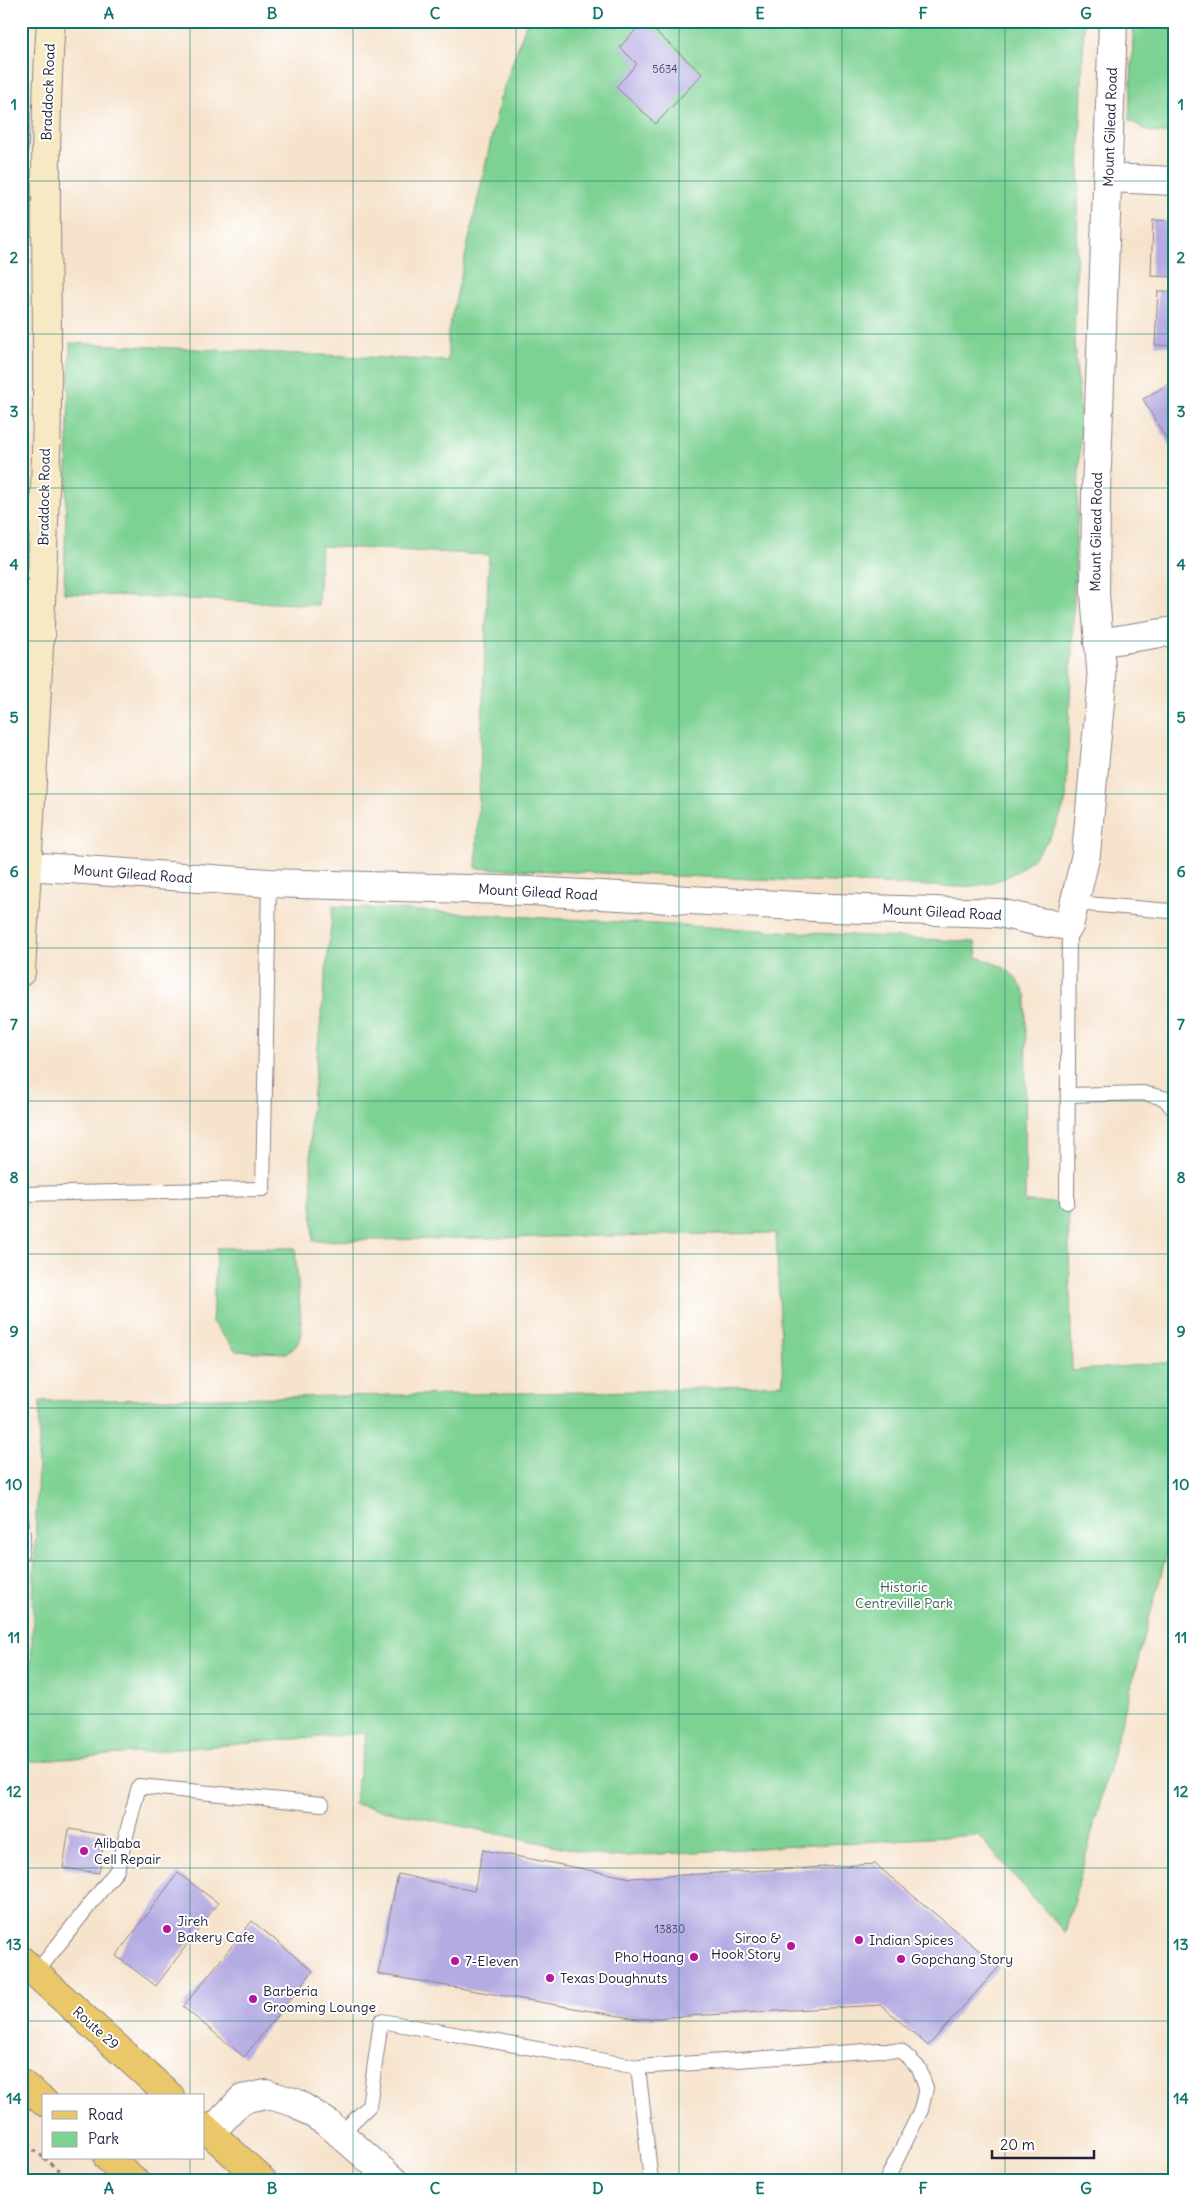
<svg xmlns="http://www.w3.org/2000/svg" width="1195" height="2202" font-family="Delius,sans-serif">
<rect width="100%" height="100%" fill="#fff"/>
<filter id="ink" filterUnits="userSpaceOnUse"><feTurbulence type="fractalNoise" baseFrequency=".02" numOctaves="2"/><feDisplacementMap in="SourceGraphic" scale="10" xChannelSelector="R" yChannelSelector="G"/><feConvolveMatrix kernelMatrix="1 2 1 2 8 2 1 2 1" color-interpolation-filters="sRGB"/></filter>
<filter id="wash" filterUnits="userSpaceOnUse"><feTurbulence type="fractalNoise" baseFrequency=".0096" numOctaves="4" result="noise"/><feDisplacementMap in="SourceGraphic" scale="20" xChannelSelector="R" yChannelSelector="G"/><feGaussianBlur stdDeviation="1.12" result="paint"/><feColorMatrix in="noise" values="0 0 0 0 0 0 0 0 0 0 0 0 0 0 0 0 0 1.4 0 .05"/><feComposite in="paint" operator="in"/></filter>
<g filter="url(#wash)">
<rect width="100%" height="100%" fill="#f6e3cc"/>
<g fill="#7dd193" stroke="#507a67">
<path d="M 527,21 L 1084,21 L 1074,341 L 1081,420 L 1066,799 C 1054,840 1030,874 985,884 C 977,886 967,886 958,887 L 476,868 L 489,555 L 321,546 L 318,605 L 64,593 L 70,343 L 448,361 L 448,334 L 500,99 Z"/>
<path d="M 1134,21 L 1174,21 L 1174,134 L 1150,132 L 1129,120 Z"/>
<path d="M 333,906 L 975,942 L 977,957 C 1003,966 1013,969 1026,995 L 1025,1202 L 1068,1203 L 1072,1371 L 1174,1362 L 1174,1526 L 1065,1933 L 978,1835 L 610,1857 L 354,1804 L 366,1733 L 28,1762 L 40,1401 L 644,1391 L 783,1384 L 776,1233 L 313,1241 L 310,1121 Z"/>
<path d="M 217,1248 L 295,1248 L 302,1333 L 296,1346 L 287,1353 L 236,1351 L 212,1322 Z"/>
</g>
<g id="blocks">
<g fill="#b4abe2">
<path d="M 644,21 L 702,74 L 656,124 L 616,87 L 637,64 L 620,47 Z"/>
<path d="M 21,108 L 30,110 L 23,252 L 21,252 Z"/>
<path d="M 1153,220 L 1174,221 L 1174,277 L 1151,276 Z"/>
<path d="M 1158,291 L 1174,291 L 1174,346 L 1155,345 Z"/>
<path d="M 1174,381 L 1174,448 L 1172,449 L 1143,399 Z"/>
<path d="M 69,1829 L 105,1835 L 99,1873 L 63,1868 Z"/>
<path d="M 483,1850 L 631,1878 L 875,1864 L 999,1967 L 928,2046 L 881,2005 L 637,2019 L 378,1974 L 398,1874 L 474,1891 Z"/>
<path d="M 178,1873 L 218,1903 L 156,1986 L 116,1956 Z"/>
<path d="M 252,1921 L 313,1971 L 244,2057 L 183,2007 Z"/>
</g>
</g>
</g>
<g filter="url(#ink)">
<use href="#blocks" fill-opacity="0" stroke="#8c8284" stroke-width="1"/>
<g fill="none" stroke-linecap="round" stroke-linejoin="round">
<defs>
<g id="lane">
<path d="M 1075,903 L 1170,911 L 1174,908"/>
<path d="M 1069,1095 L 1143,1093 L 1164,1098 L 1174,1110"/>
<path d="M 21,1194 L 263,1189 L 269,883"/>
<path d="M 1067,1202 L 1069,926"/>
<path d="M 21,1518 L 23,1536 L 21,1554"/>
<path d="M 36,1973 L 117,1870 L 139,1786 L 322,1804"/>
<path d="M 340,2134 L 369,2106 L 381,2021 L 638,2067"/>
<path d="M 651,2181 L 638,2067 L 880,2050 L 901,2051 L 919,2068 L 926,2088 L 921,2110 L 886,2181"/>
</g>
<g id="street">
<path d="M 1108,178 L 1174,181"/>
<path d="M 21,634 L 41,634"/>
<path d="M 1098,643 L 1174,631"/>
<path d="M 27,866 L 269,883 L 529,891 L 833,908 L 999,913 L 1040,922 L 1069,926 L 1086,854 L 1102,681 L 1095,594 L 1096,493 L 1113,21"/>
<path d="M 210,2133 L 242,2099 L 266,2094 L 296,2103 L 329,2124 L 394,2181"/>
</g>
<path id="secondary" d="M 21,972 C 32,783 44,593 47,404 C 48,276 42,148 51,21"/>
<g id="primary">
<path d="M 21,1960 L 170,2096"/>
<path d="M 21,2083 L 44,2102"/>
<path d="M 204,2127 L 263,2181"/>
<path d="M 108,2158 L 135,2181"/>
</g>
</defs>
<use href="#lane" stroke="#8c8284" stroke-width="16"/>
<use href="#street" stroke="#8c8284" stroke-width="30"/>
<use href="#secondary" stroke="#8c8284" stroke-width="30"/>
<use href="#primary" stroke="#8c8284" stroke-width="30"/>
<g stroke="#8c8284" stroke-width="3" stroke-dasharray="4 4" stroke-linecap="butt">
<path d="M 21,2140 L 44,2158"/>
<path d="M 44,2158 L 72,2181"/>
</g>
<use href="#lane" stroke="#fff" stroke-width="14"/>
<use href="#street" stroke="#fff" stroke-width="28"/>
<use href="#secondary" stroke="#f7e9c3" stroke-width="28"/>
<use href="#primary" stroke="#eac769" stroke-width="28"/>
</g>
</g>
<path fill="none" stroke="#0f766e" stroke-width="1" stroke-opacity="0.55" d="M 190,21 L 190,2096M 353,21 L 353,2181M 516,21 L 516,2181M 679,21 L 679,2181M 842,21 L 842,2181M 1005,21 L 1005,2181M 21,181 L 1174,181M 21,334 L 1174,334M 21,488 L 1174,488M 21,641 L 1174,641M 21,794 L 1174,794M 21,948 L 1174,948M 21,1101 L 1174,1101M 21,1254 L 1174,1254M 21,1408 L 1174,1408M 21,1561 L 1174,1561M 21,1714 L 1174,1714M 21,1868 L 1174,1868M 21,2021 L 1174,2021M 190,2158 L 190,2181"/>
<g fill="#b5179e" stroke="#fff" stroke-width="2">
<circle cx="84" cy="1851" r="5"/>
<circle cx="167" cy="1929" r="5"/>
<circle cx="859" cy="1940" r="5"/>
<circle cx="791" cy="1946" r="5"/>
<circle cx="694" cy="1957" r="5"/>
<circle cx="901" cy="1959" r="5"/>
<circle cx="455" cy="1961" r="5"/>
<circle cx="550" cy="1978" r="5"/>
<circle cx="253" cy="1999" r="5"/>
</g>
<g text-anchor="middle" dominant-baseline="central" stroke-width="4" stroke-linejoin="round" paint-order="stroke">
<g font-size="11" fill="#464465">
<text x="665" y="69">5634</text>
<text x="670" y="1929">13830</text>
</g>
<g font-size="14" fill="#22223b" stroke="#fff">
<text transform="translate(48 92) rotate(-88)">Braddock Road</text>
<text transform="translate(1110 127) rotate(-88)">Mount Gilead Road</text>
<text transform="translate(44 497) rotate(-89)">Braddock Road</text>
<text transform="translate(1096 532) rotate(-89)">Mount Gilead Road</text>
<text transform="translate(133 874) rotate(4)">Mount Gilead Road</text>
<text transform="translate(538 892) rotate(3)">Mount Gilead Road</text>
<text transform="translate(942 912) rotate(3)">Mount Gilead Road</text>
<text transform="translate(96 2028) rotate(42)">Route 29</text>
</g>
<g font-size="14" fill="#425f5a" stroke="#fff">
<text x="904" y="1587">Historic<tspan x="904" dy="16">Centreville Park</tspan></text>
</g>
<g font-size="14" fill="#22223b" stroke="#fff" text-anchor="start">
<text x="94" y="1843">Alibaba<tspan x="94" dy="16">Cell Repair</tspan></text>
<text x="177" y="1921">Jireh<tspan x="177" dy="16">Bakery Cafe</tspan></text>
<text x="781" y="1938" text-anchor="end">Siroo &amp;<tspan x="781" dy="16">Hook Story</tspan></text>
<text x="869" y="1940">Indian Spices</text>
<text x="684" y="1957" text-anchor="end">Pho Hoang</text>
<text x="911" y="1959">Gopchang Story</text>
<text x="465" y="1961">7-Eleven</text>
<text x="560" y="1978">Texas Doughnuts</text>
<text x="263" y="1991">Barberia<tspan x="263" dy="16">Grooming Lounge</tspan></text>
</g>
</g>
<rect width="1195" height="2202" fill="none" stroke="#fff" stroke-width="55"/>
<rect x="42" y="2094" width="162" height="65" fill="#ffffff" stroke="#a7a7b1"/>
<rect x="52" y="2111" width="25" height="8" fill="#eac769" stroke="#a7a7b1"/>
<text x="88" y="2120" font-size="15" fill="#22223b">Road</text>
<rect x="52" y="2132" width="25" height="15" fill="#7dd193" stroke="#a7a7b1"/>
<text x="88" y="2144" font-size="15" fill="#22223b">Park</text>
<path d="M992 2150v8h102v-8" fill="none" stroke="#22223b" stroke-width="2.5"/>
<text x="1000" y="2150" font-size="15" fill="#22223b" stroke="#ffffff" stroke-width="4" paint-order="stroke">20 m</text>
<rect x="28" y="28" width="1140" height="2146" fill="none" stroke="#0f766e" stroke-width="2"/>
<g font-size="16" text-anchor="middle" font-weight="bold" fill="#0f766e">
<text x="109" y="19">A</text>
<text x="272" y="19">B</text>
<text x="435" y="19">C</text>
<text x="598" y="19">D</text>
<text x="760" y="19">E</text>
<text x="923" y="19">F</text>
<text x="1086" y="19">G</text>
<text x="14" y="110">1</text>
<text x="1181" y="110">1</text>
<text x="14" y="263">2</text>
<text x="1181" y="263">2</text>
<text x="14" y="417">3</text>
<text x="1181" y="417">3</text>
<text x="14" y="570">4</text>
<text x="1181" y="570">4</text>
<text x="14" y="723">5</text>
<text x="1181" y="723">5</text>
<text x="14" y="877">6</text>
<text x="1181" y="877">6</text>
<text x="14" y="1030">7</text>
<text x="1181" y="1030">7</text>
<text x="14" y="1183">8</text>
<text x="1181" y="1183">8</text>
<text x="14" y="1337">9</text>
<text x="1181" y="1337">9</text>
<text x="14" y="1490">10</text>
<text x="1181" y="1490">10</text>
<text x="14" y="1643">11</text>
<text x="1181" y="1643">11</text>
<text x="14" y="1797">12</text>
<text x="1181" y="1797">12</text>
<text x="14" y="1950">13</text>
<text x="1181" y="1950">13</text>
<text x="14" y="2104">14</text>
<text x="1181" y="2104">14</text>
<text x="109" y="2194">A</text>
<text x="272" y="2194">B</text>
<text x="435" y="2194">C</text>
<text x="598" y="2194">D</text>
<text x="760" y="2194">E</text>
<text x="923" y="2194">F</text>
<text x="1086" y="2194">G</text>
</g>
</svg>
